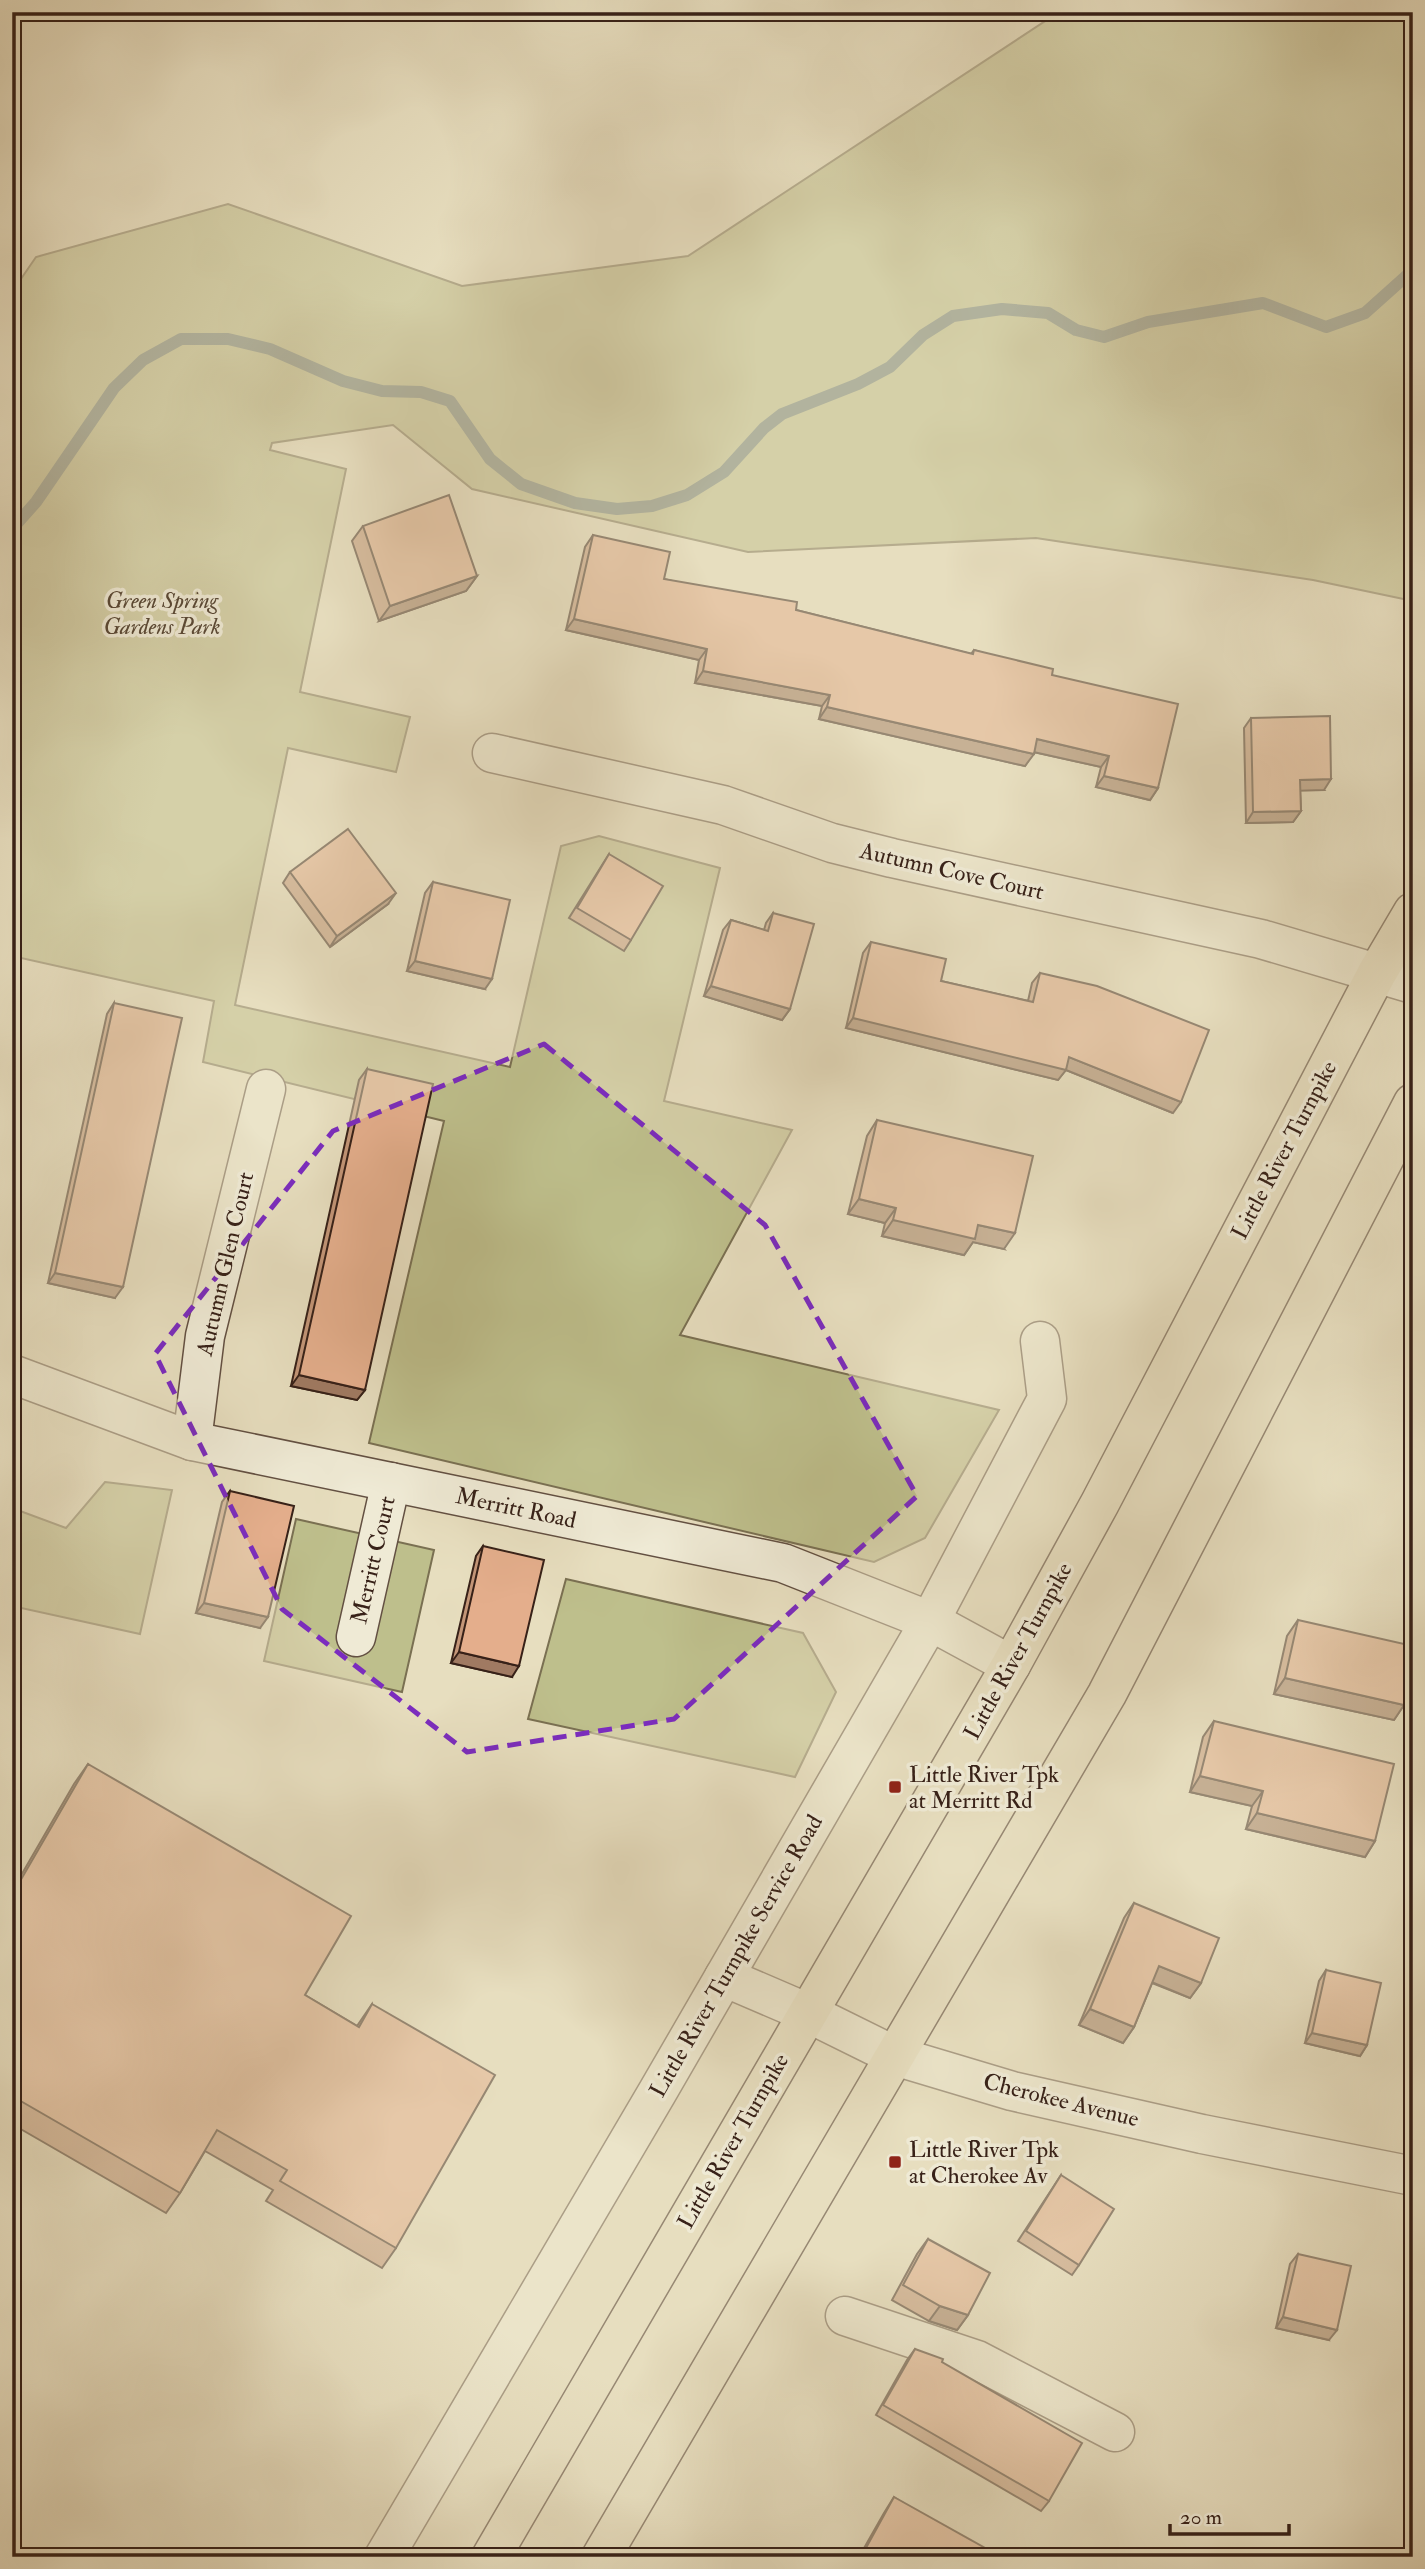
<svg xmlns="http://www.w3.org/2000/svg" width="1425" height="2569" font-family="'IM FELL Double Pica',serif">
<rect width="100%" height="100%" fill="#e7debf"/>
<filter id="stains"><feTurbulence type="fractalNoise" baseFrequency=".00286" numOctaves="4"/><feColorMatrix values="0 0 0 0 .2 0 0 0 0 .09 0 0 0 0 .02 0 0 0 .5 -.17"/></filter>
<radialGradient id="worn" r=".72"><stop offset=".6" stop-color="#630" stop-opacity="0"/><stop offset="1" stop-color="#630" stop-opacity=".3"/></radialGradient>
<g fill="#bebf8c" stroke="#7a7052" stroke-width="2">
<path d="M 1059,12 L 1413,12 L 1413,601 L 1313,580 L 1036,538 L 748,552 L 472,489 L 393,425 L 272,443 L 270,450 L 346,469 L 300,692 L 410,717 L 396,772 L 288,748 L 235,1005 L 510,1067 L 561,846 L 599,836 L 720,868 L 664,1101 L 792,1130 L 680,1335 L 999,1410 L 925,1538 L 874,1562 L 369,1443 L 444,1121 L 203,1062 L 214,1001 L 12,956 L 12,292 L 36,257 L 228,204 L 462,286 L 688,256 Z"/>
<path d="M 105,1482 L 172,1490 L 140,1634 L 12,1606 L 12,1508 L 66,1528 Z"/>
<path d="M 296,1519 L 434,1550 L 402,1692 L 264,1661 Z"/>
<path d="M 566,1579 L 803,1633 L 836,1692 L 795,1777 L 528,1719 Z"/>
</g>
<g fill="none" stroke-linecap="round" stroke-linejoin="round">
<path stroke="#717e76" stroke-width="12" d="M 12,529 L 36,502 L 114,388 L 143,360 L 181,339 L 228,339 L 270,349 L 343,381 L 382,391 L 421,392 L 450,401 L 490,459 L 521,484 L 575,503 L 617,509 L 652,506 L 687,495 L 724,472 L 764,428 L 782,414 L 858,384 L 890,367 L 923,335 L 953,316 L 1002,309 L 1048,313 L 1076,330 L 1104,337 L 1148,322 L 1263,303 L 1326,327 L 1365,313 L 1413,270"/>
<defs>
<g id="minor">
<path d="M 492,753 L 723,805 L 832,843 L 892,858 L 1261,939 L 1413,984"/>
<path d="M 12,1374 L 192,1441 L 783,1563 L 930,1621 L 1011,1665"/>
<path d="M 192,1441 L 205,1336 L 266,1089"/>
<path d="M 356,1637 L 391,1482"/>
<path d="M 724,1977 L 808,2013"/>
<path d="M 845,2316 L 977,2360 L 1115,2432"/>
<path d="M 384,2557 L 658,2091 L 930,1621 L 1047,1399 L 1040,1341"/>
</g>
<path id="tertiary" d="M 808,2013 L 895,2056 L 1012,2091 L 1202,2134 L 1413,2176"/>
<g id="primary">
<path d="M 491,2557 L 1011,1665 L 1100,1503 L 1377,973 L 1413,912"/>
<path d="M 601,2557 L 1107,1694 L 1413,1103"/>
</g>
</defs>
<use href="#minor" stroke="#635042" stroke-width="41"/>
<use href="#tertiary" stroke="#635042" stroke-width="41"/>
<use href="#primary" stroke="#372118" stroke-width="41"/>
<use href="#minor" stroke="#efead5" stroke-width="38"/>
<use href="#tertiary" stroke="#efead5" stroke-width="38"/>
<use href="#primary" stroke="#e7debf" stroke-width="38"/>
</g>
<g fill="#c49678" stroke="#372118" stroke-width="2">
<path d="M 363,526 L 477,576 L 466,591 L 379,621 L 352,541 Z"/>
<path d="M 593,535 L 664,579 L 796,610 L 971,654 L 974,650 L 1052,675 L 1158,788 L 1150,800 L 1096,787 L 1101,767 L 1034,752 L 1025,766 L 819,719 L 822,706 L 695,683 L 699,660 L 566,630 L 585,547 Z"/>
<path d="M 1251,718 L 1324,790 L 1300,790 L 1301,811 L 1293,822 L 1246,823 L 1244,728 Z"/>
<path d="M 609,854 L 631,940 L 624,951 L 569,918 Z"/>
<path d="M 290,872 L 388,904 L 330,947 L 283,883 Z"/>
<path d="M 433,882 L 485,989 L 407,971 L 425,893 Z"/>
<path d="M 773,913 L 790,1009 L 782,1020 L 704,996 L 723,930 L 731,920 L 764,930 L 766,923 Z"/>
<path d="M 871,942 L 941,981 L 1028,1001 L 1032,983 L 1040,973 L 1173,1113 L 1066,1070 L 1058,1080 L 846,1028 L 863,953 Z"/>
<path d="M 114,1003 L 115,1298 L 48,1283 L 107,1014 Z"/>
<path d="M 367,1069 L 365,1390 L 357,1400 L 291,1386 L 359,1080 Z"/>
<path d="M 877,1120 L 1004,1249 L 973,1242 L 964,1255 L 882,1236 L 885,1223 L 848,1214 L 867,1136 Z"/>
<path d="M 230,1491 L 260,1628 L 196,1613 L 222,1502 Z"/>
<path d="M 483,1546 L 512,1677 L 451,1663 L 476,1556 Z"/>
<path d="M 1298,1620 L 1404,1705 L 1394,1720 L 1274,1694 L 1287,1636 Z"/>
<path d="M 1214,1721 L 1375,1841 L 1365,1857 L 1246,1829 L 1252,1806 L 1190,1792 L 1203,1737 Z"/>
<path d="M 88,1764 L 305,1995 L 357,2026 L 372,2004 L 396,2248 L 382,2268 L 266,2201 L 273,2190 L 205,2151 L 180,2193 L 166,2213 L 12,2124 L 12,1891 L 74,1784 Z"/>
<path d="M 1134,1903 L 1201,1983 L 1190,1998 L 1152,1983 L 1134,2027 L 1123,2043 L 1079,2025 L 1124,1918 Z"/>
<path d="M 1326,1970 L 1367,2045 L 1360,2056 L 1305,2043 L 1319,1981 Z"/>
<path d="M 1061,2175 L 1079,2265 L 1072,2275 L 1018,2241 Z"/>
<path d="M 928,2239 L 968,2315 L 957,2330 L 929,2321 L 892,2300 L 917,2254 Z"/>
<path d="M 1298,2254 L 1329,2340 L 1276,2328 L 1290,2264 Z"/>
<path d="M 915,2349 L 1049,2501 L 1041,2511 L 876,2415 L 907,2360 Z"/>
<path d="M 894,2497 L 982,2557 L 859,2557 L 884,2513 Z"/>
</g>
<g fill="#a07a62" stroke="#372118" stroke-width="2">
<path d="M 477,576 L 466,591 L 379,621 L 390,606 Z"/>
<path d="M 574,619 L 707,649 L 699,660 L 566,630 Z"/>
<path d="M 703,671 L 830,695 L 822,706 L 695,683 Z"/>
<path d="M 827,707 L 1034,754 L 1025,766 L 819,719 Z"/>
<path d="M 1037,739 L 1109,756 L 1101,767 L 1029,751 Z"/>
<path d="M 1104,776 L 1158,788 L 1150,800 L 1096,787 Z"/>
<path d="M 1331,779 L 1324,790 L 1292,791 L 1300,780 Z"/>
<path d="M 1301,811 L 1293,822 L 1246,823 L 1253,812 Z"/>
<path d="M 396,893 L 388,904 L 330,947 L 337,936 Z"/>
<path d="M 415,961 L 492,979 L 485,989 L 407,971 Z"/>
<path d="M 711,986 L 790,1009 L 782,1020 L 704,996 Z"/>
<path d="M 853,1018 L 1069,1057 L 1181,1102 L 1173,1113 L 1066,1070 L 1058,1080 L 846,1028 Z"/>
<path d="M 859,1199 L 896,1208 L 885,1223 L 848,1214 Z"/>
<path d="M 893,1220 L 978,1225 L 1015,1233 L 1004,1249 L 973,1242 L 964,1255 L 882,1236 Z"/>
<path d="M 55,1273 L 123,1287 L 115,1298 L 48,1283 Z"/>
<path d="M 299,1375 L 365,1390 L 357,1400 L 291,1386 Z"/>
<path d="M 204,1603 L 268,1617 L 260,1628 L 196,1613 Z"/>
<path d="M 459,1652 L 519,1666 L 512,1677 L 451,1663 Z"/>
<path d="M 1285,1678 L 1404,1705 L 1394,1720 L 1274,1694 Z"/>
<path d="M 1200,1776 L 1263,1791 L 1252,1806 L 1190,1792 Z"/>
<path d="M 1257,1813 L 1375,1841 L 1365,1857 L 1246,1829 Z"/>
<path d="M 1159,1966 L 1201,1983 L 1190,1998 L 1149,1981 Z"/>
<path d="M 1090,2009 L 1134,2027 L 1123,2043 L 1079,2025 Z"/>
<path d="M 1312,2033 L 1367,2045 L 1360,2056 L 1305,2043 Z"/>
<path d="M 940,2306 L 968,2315 L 957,2330 L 929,2321 Z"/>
<path d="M 1283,2317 L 1337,2330 L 1329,2340 L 1276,2328 Z"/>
</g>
<g fill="#e4ae8c" stroke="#372118" stroke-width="2">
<path d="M 449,495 L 477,576 L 390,606 L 363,526 Z"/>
<path d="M 593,535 L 670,552 L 664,579 L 797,602 L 796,610 L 973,654 L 974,650 L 1053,669 L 1052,675 L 1178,704 L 1158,788 L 1104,776 L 1109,756 L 1037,739 L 1034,754 L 827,707 L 830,695 L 703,671 L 707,649 L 574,619 Z"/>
<path d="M 1330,716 L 1331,779 L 1300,780 L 1301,811 L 1253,812 L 1251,718 Z"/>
<path d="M 348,829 L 396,893 L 337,936 L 290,872 Z"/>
<path d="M 609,854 L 663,886 L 631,940 L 577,908 Z"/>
<path d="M 433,882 L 510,900 L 492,979 L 415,961 Z"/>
<path d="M 773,913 L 814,924 L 790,1009 L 711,986 L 731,920 L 768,931 Z"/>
<path d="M 871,942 L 946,959 L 941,981 L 1033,1002 L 1040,973 L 1097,986 L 1209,1030 L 1181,1102 L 1069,1057 L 1066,1070 L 853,1018 Z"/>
<path d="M 114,1003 L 182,1018 L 123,1287 L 55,1273 Z"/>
<path d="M 367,1069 L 433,1084 L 365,1390 L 299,1375 Z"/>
<path d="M 877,1120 L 1033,1156 L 1015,1233 L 978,1225 L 975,1239 L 893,1220 L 896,1208 L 859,1199 Z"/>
<path d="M 230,1491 L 294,1506 L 268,1617 L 204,1603 Z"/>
<path d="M 483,1546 L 544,1560 L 519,1666 L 459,1652 Z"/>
<path d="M 1298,1620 L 1413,1646 L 1413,1666 L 1404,1705 L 1285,1678 Z"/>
<path d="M 1214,1721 L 1394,1764 L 1375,1841 L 1257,1813 L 1263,1791 L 1200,1776 Z"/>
<path d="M 88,1764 L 351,1916 L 305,1995 L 359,2027 L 372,2004 L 495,2075 L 396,2248 L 280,2181 L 287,2170 L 217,2130 L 180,2193 L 12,2096 L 12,1895 Z"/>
<path d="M 1134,1903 L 1219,1938 L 1201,1983 L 1159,1966 L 1134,2027 L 1090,2009 Z"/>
<path d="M 1326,1970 L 1381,1983 L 1367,2045 L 1312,2033 Z"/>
<path d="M 1061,2175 L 1114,2209 L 1079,2265 L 1026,2231 Z"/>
<path d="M 928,2239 L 990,2273 L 968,2315 L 940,2306 L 903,2285 Z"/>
<path d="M 1298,2254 L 1351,2266 L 1337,2330 L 1283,2317 Z"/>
<path d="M 915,2349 L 943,2359 L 942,2362 L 1082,2443 L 1049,2501 L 883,2405 Z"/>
<path d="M 894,2497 L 987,2549 L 982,2557 L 861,2557 Z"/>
</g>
<path d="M0 0H1425V2569H0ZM 544,1044 L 765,1225 L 917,1496 L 674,1719 L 467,1752 L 282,1609 L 155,1354 L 333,1131 Z" fill="#e7debf" fill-opacity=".55" fill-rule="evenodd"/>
<path fill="none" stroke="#7b2cbf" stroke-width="5" stroke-dasharray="14 9" stroke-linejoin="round" d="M 544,1044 L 765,1225 L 917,1496 L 674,1719 L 467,1752 L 282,1609 L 155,1354 L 333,1131 Z"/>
<g fill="#8f2418" stroke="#efead5" stroke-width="2.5">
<rect x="888" y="1780" width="14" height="14" rx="3.5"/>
<rect x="888" y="2155" width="14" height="14" rx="3.5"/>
</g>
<g text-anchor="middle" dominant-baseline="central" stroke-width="7" stroke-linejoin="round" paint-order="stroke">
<g font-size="23" font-style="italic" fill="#594835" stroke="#efead5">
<text x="162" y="600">Green Spring<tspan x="162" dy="26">Gardens Park</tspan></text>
</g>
<g font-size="23" fill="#372118" stroke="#efead5">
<text transform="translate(952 871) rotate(13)">Autumn Cove Court</text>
<text transform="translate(1284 1150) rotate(-62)">Little River Turnpike</text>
<text transform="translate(225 1264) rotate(-77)">Autumn Glen Court</text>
<text transform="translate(516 1508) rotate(12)">Merritt Road</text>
<text transform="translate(373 1560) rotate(-77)">Merritt Court</text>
<text transform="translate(1018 1651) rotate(-61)">Little River Turnpike</text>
<text transform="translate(736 1956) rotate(-60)">Little River Turnpike Service Road</text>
<text transform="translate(1061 2100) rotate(14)">Cherokee Avenue</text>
<text transform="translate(733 2141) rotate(-60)">Little River Turnpike</text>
</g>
<g font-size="23" fill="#372118" stroke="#efead5" text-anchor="start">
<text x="909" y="1774">Little River Tpk<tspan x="909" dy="26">at Merritt Rd</tspan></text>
<text x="909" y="2149">Little River Tpk<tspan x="909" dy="26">at Cherokee Av</tspan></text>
</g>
</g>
<rect width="1425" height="2569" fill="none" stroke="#e7debf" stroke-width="42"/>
<rect x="14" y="14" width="1397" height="2541" fill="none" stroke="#372118" stroke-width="3.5"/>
<rect x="21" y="21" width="1383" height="2527" fill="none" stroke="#372118" stroke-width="2"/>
<path d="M1170 2524v10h119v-10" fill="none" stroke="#372118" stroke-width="3.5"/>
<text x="1180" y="2524" font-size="21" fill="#372118" stroke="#efead5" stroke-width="5" paint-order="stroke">20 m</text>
<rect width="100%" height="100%" filter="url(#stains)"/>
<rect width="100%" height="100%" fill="url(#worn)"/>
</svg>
